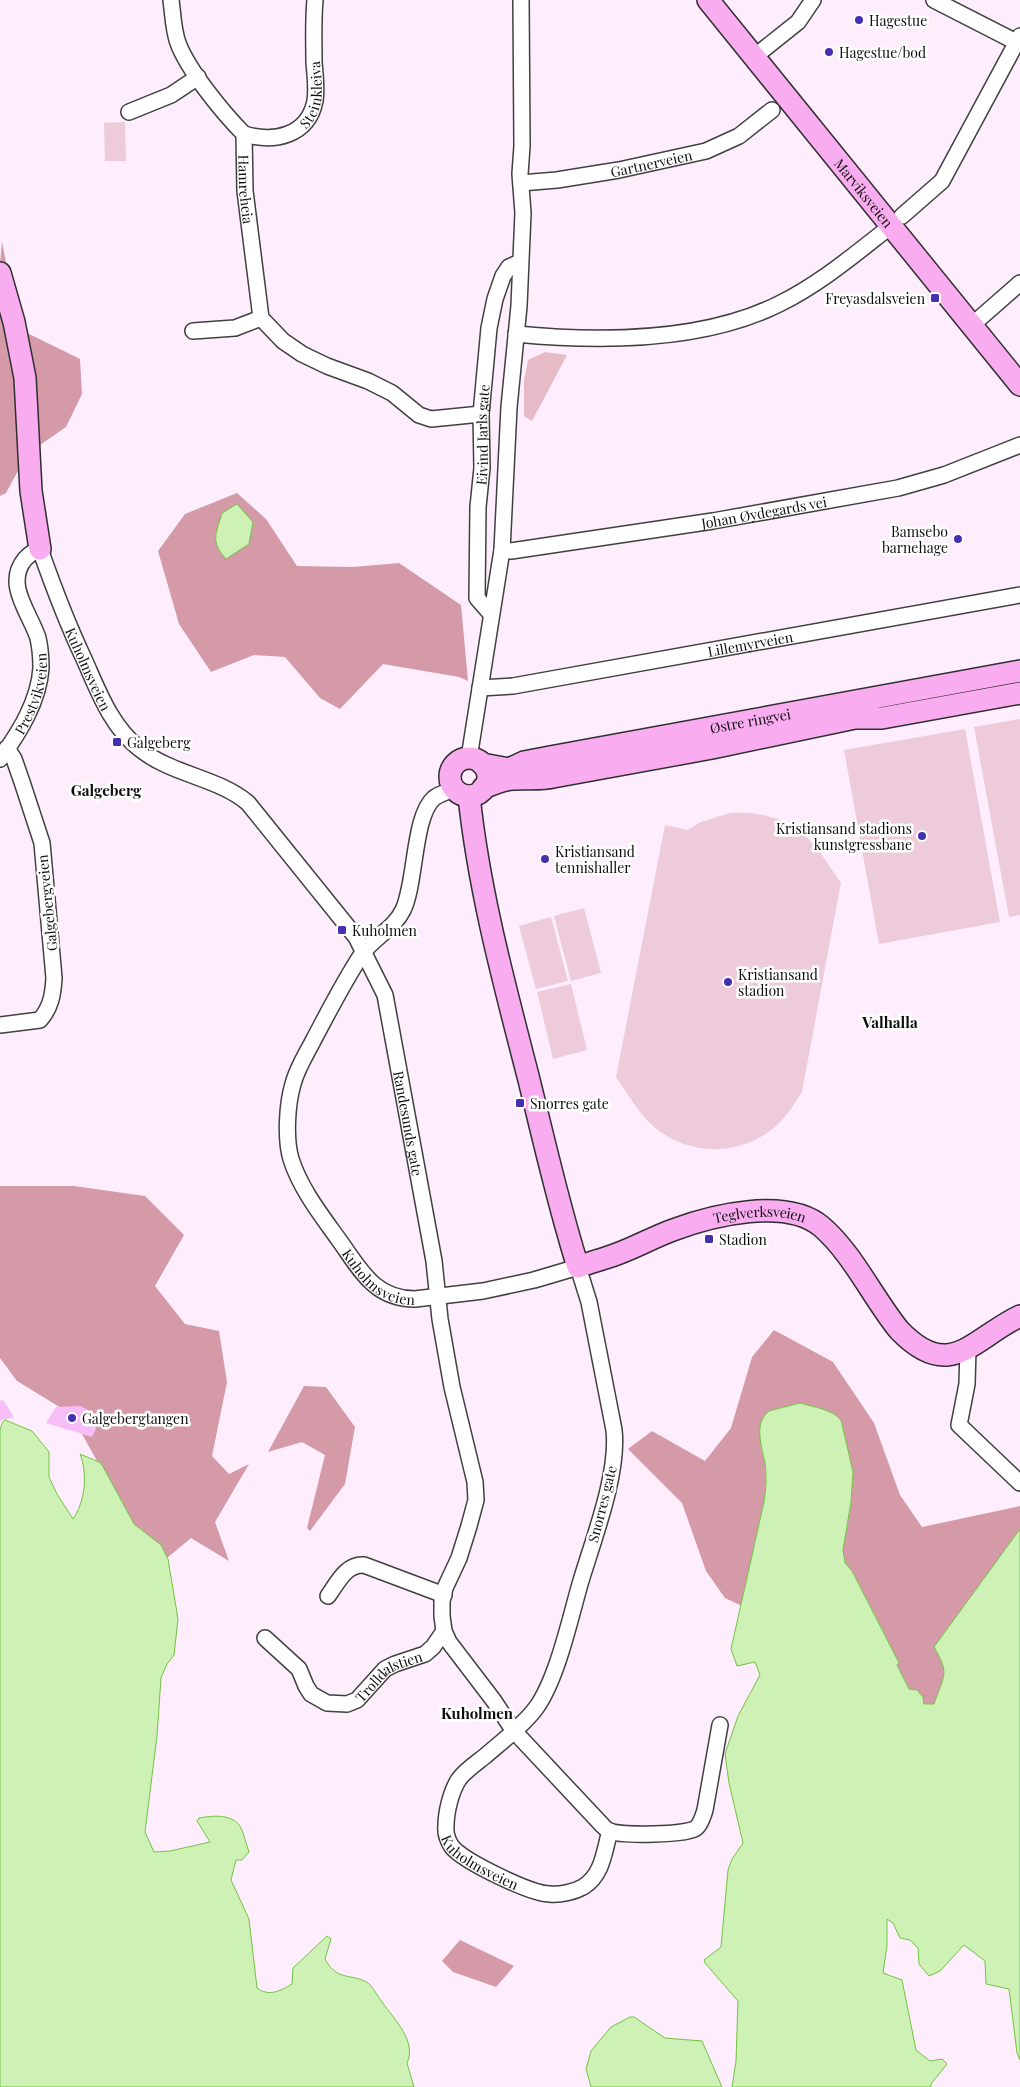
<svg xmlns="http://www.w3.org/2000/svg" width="1020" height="2087" font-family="'Playfair Display',serif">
<rect width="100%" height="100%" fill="#feeefd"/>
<path fill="#e6bac7" d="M 545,352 L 567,355 L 532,421 L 524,416 L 524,380 L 528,360 Z"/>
<g fill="#d59aa7">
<path d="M 2,242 L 19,329 L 80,359 L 82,394 L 66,427 L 27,454 L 6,493 L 0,496 L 0,264 Z"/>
<path d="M 237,493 L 266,519 L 297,566 L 353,567 L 399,563 L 461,605 L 468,681 L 459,677 L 383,664 L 340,709 L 320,698 L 285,657 L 254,655 L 211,672 L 179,624 L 158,551 L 185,514 Z"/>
<path d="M 0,1186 L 74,1186 L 145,1196 L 184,1235 L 155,1286 L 185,1324 L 219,1331 L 227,1382 L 212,1456 L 229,1474 L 249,1464 L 215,1522 L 229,1561 L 191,1538 L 167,1558 L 161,1545 L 134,1524 L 101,1463 L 97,1461 L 71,1414 L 17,1381 L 0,1358 Z"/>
<path d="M 774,1330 L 833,1362 L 874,1423 L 900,1495 L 922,1527 L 1020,1506 L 1020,1529 L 934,1647 C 950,1674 944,1675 934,1704 L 924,1704 L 917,1690 L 909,1689 L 897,1665 L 899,1663 L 897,1659 L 852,1571 L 845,1563 L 843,1550 L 844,1538 L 847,1528 L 851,1502 L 853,1472 L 841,1420 L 837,1416 L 800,1403 L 769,1411 L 761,1448 L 765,1462 L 766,1483 L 764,1502 L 742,1606 L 725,1598 L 706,1571 L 682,1503 L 628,1449 L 652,1431 L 705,1461 L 731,1428 L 752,1357 Z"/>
<path d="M 304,1386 L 326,1387 L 355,1427 L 345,1484 L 310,1531 L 307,1528 L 325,1455 L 302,1442 L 268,1452 Z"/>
<path d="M 460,1940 L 514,1966 L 496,1987 L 453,1972 L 442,1961 Z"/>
</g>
<g fill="#f6bdf6">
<path d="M 3,1400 L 14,1417 L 0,1421 L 0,1401 Z"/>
<path d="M 81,1406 L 94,1414 L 96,1429 L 92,1437 L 46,1423 L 56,1407 Z"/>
</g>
<g fill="#edcbda">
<path d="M 125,122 L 126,161 L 105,161 L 104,123 Z"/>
<path d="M 1020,719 L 1020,915 L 1009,917 L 974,727 Z"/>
<path d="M 965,729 L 1000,922 L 879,944 L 844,750 Z"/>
<path d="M 730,813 C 762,811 792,819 814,845 C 824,856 831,870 841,882 L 802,1092 C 794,1104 787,1116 777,1125 C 743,1157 688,1157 653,1126 C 638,1113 628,1094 616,1077 L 665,825 L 688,830 L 701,822 Z"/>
<path d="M 584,908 L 601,973 L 571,981 L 554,916 Z"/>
<path d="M 551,917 L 568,981 L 536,989 L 519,926 Z"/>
<path d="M 571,984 L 587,1050 L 553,1059 L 537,992 Z"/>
</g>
<g fill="#cef1b6" stroke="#72c342">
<path d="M 237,504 L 253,522 L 249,544 L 226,559 C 210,541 216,534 222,513 Z"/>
<path d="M 800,1403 C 813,1407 832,1409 841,1420 L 853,1472 L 851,1502 L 843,1550 L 845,1563 L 852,1571 L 897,1659 L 899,1663 L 897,1665 L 909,1689 L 917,1690 L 923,1697 L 924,1704 L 934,1704 C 944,1675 950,1674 934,1647 L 1020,1529 L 1020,2060 L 1017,2053 L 1009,1989 L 986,1984 L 985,1961 L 964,1945 L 940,1971 L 929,1976 L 919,1964 L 918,1948 L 910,1940 L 900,1938 L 893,1923 L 887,1919 L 887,1946 L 883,1973 L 902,1980 L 916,2050 L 930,2061 L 942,2059 L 947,2064 L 931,2084 L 931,2087 L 732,2087 L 736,2061 L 738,2001 L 705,1963 L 704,1960 L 721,1947 L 728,1870 L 732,1859 L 743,1843 L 729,1783 L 725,1754 L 738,1716 L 760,1675 L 755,1662 L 737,1666 L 731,1649 L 764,1502 C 766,1489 767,1476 765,1463 C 762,1447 753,1423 769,1411 Z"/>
<path d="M 5,1420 L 32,1431 L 49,1452 L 49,1477 L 57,1494 L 73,1519 C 85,1502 88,1474 80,1454 L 101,1463 L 134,1524 L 161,1545 L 168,1559 L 178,1619 L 174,1655 L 167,1664 L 161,1678 L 157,1736 L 145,1832 L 154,1852 L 170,1851 L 210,1842 L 197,1821 L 199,1818 C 211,1816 231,1813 240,1826 C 244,1833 246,1844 249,1852 L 242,1860 L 236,1860 L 231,1880 L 249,1919 L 257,1988 C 269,1997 280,1991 292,1984 L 293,1968 L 327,1936 L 331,1939 L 325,1959 C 337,1982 353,1973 368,1983 C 373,1987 378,1997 382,2002 C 395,2020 417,2042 407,2063 L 414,2087 L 0,2087 L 0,1430 L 2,1423 Z"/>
<path d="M 630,2017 L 634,2017 L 665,2038 L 702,2041 L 722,2087 L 591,2087 L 586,2069 L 591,2051 L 611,2027 Z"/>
</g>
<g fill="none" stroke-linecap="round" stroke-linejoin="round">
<defs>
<g id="street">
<path id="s1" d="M 171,0 C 173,14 173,29 178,43 C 188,70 223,113 244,134 L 245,191 L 261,318 L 283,341 L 302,354 L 327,366 L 368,381 L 392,393 L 419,415 L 431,419 L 481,414"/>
<path d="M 934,0 L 1020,44"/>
<path d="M 754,57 L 798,22 L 813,0"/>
<path d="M 129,112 L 171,95 L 198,77"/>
<path id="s2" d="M 244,134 C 274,143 308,136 315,101 C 317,88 315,75 314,62 C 314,42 313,21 315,0"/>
<path id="s3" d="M 521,183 L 557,180 L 619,170 L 706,151 L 739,136 L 772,110"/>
<path d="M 902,216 L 942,181 L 1020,36"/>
<path d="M 972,325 L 1020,283"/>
<path d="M 193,331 L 235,328 L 261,318"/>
<path d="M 516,334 C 599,342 703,342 779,304 C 820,284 855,254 891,226"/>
<path id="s4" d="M 502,550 L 511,551 L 713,521 L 898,488 L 944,475 L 1020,445"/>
<path id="s5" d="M 491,614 L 477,598 L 478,507 L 482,468 L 481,414 L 489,328 L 495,299 L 503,276 L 509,267 L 520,262"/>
<path id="s6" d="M 480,688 L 513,686 L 1020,595"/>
<path d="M 469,758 L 502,550 L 509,407 L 519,306 L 523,213 L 520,174 L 522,146 L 521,0"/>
<path id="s7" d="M 0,759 C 19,733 39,701 41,668 C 41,659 40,647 38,638 C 30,613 4,584 25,559 C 29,555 34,550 40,549 C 53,586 67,623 84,659 C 98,690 111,727 140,749 C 172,775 217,777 248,803 L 356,937 L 385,995 L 434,1261 L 440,1319 L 452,1387 L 475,1482 L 476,1500 L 469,1526 L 459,1558 L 445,1588 L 442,1601 L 442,1616 L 444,1631 L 449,1642 L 494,1701 L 513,1730 L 603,1826 C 605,1828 607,1830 609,1831 C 621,1836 688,1835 696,1828 C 701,1824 703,1816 705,1810 L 720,1725"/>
<path id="s8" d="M 454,788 C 448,792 439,794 434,798 C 413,816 416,884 403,910 C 394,929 374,937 362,954 C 344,981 329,1011 314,1039 C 307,1053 297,1068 293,1084 C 287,1104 285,1139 291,1159 C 300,1188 321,1215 339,1240 C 360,1269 374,1299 415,1299 L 483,1291 L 534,1280 L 578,1267 L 589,1302 L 614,1430 C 619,1474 593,1540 580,1584 C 570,1619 557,1679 536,1708 C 524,1725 500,1743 484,1757 C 475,1764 466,1770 459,1779 C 451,1791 446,1812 446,1826 C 445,1834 448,1841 452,1847 C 465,1862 531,1894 550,1894 C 560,1895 574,1892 583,1887 C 603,1875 604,1851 610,1831"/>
<path d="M 0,1025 L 40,1020 C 51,1007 53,995 54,978 L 42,843 L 22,782 L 14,759 L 7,748"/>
<path d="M 968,1349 L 967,1384 L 959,1425 L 1020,1483"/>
<path d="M 328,1596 C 338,1582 346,1564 364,1565 L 444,1595"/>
<path id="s9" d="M 265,1638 L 299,1669 L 306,1686 L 311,1694 L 327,1703 L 347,1704 L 357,1700 L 385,1669 L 395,1664 L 425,1654 L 433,1647 L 444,1631"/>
</g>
<g id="secondary">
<path id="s10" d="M 708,0 L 1020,385"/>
<path d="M 0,273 L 14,322 L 25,378 L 31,491 L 40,549"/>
<circle cx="469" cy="777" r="19"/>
<path id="s11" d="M 482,764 L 509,769 L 524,762 L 550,757 L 1020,671"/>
<path d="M 483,788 C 493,784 503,779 514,779 C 527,778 540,780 553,777 L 712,748 L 855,718 L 882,718 L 1020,693"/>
<path id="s12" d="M 469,796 C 479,891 504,983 528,1076 C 544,1140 558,1204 578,1267 C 591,1262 604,1259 617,1254 C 636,1247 654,1237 673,1230 C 713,1215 787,1197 822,1227 C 853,1254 873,1298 899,1330 C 950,1383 972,1339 1020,1316"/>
</g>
</defs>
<use href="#street" stroke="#404040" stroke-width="18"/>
<use href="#secondary" stroke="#2f2f2f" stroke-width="24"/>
<use href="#street" stroke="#fff" stroke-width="15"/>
<use href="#secondary" stroke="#f9adf0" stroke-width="21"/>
</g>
<g fill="#472fb2" stroke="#fff" stroke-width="2">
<circle cx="859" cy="20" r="5"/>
<circle cx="829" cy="52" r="5"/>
<rect x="930" y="293" width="10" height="10" rx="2.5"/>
<circle cx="958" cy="539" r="5"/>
<rect x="112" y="737" width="10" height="10" rx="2.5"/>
<circle cx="922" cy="836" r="5"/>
<circle cx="545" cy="859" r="5"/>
<rect x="337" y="925" width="10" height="10" rx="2.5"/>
<circle cx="728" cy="982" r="5"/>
<rect x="515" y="1098" width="10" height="10" rx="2.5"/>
<rect x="704" y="1234" width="10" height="10" rx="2.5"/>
<circle cx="72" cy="1418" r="5"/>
</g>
<g text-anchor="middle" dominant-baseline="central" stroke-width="5" stroke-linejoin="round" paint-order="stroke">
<g font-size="14" fill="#0d0d0d" stroke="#fff" text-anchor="start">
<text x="869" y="20">Hagestue</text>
<text x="839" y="52">Hagestue/bod</text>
<text x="925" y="298" text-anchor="end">Freyasdalsveien</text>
<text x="948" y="531" text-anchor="end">Bamsebo<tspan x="948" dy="16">barnehage</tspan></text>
<text x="127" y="742">Galgeberg</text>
<text x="912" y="828" text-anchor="end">Kristiansand stadions<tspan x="912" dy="16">kunstgressbane</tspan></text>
<text x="555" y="851">Kristiansand<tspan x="555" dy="16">tennishaller</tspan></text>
<text x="352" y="930">Kuholmen</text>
<text x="738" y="974">Kristiansand<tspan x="738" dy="16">stadion</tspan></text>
<text x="530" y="1103">Snorres gate</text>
<text x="719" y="1239">Stadion</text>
<text x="82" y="1418">Galgebergtangen</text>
</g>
<g font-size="14" fill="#0d0d0d" stroke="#fff">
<text stroke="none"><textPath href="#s2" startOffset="95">Steinkleiva</textPath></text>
<text stroke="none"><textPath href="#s3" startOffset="132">Gartnerveien</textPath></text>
<text stroke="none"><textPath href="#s1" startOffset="212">Hamreheia</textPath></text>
<text stroke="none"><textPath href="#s10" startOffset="248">Marviksveien</textPath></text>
<text stroke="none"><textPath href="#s5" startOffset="185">Eivind Jarls gate</textPath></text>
<text stroke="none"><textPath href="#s4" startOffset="265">Johan Øydegards vei</textPath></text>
<text stroke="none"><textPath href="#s6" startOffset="274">Lillemyrveien</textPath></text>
<text stroke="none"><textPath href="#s7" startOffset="364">Kuholmsveien</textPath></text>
<text stroke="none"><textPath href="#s7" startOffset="74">Prestvikveien</textPath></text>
<text stroke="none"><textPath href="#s11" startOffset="274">Østre ringvei</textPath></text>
<text transform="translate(47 903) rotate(-96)">Galgebergveien</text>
<text stroke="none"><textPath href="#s7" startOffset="949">Randesunds gate</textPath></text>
<text stroke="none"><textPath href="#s12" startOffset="675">Teglverksveien</textPath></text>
<text stroke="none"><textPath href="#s8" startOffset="575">Kuholmsveien</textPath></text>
<text transform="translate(602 1504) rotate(-76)">Snorres gate</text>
<text stroke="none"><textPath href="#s9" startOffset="164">Trolldalstien</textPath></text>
<text stroke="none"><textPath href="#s8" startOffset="1452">Kuholmsveien</textPath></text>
</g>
<g font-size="15" font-weight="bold" fill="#0d0d0d" stroke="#fff">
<text x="106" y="790">Galgeberg</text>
<text x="890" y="1022">Valhalla</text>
<text x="477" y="1713">Kuholmen</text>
</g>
</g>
</svg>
